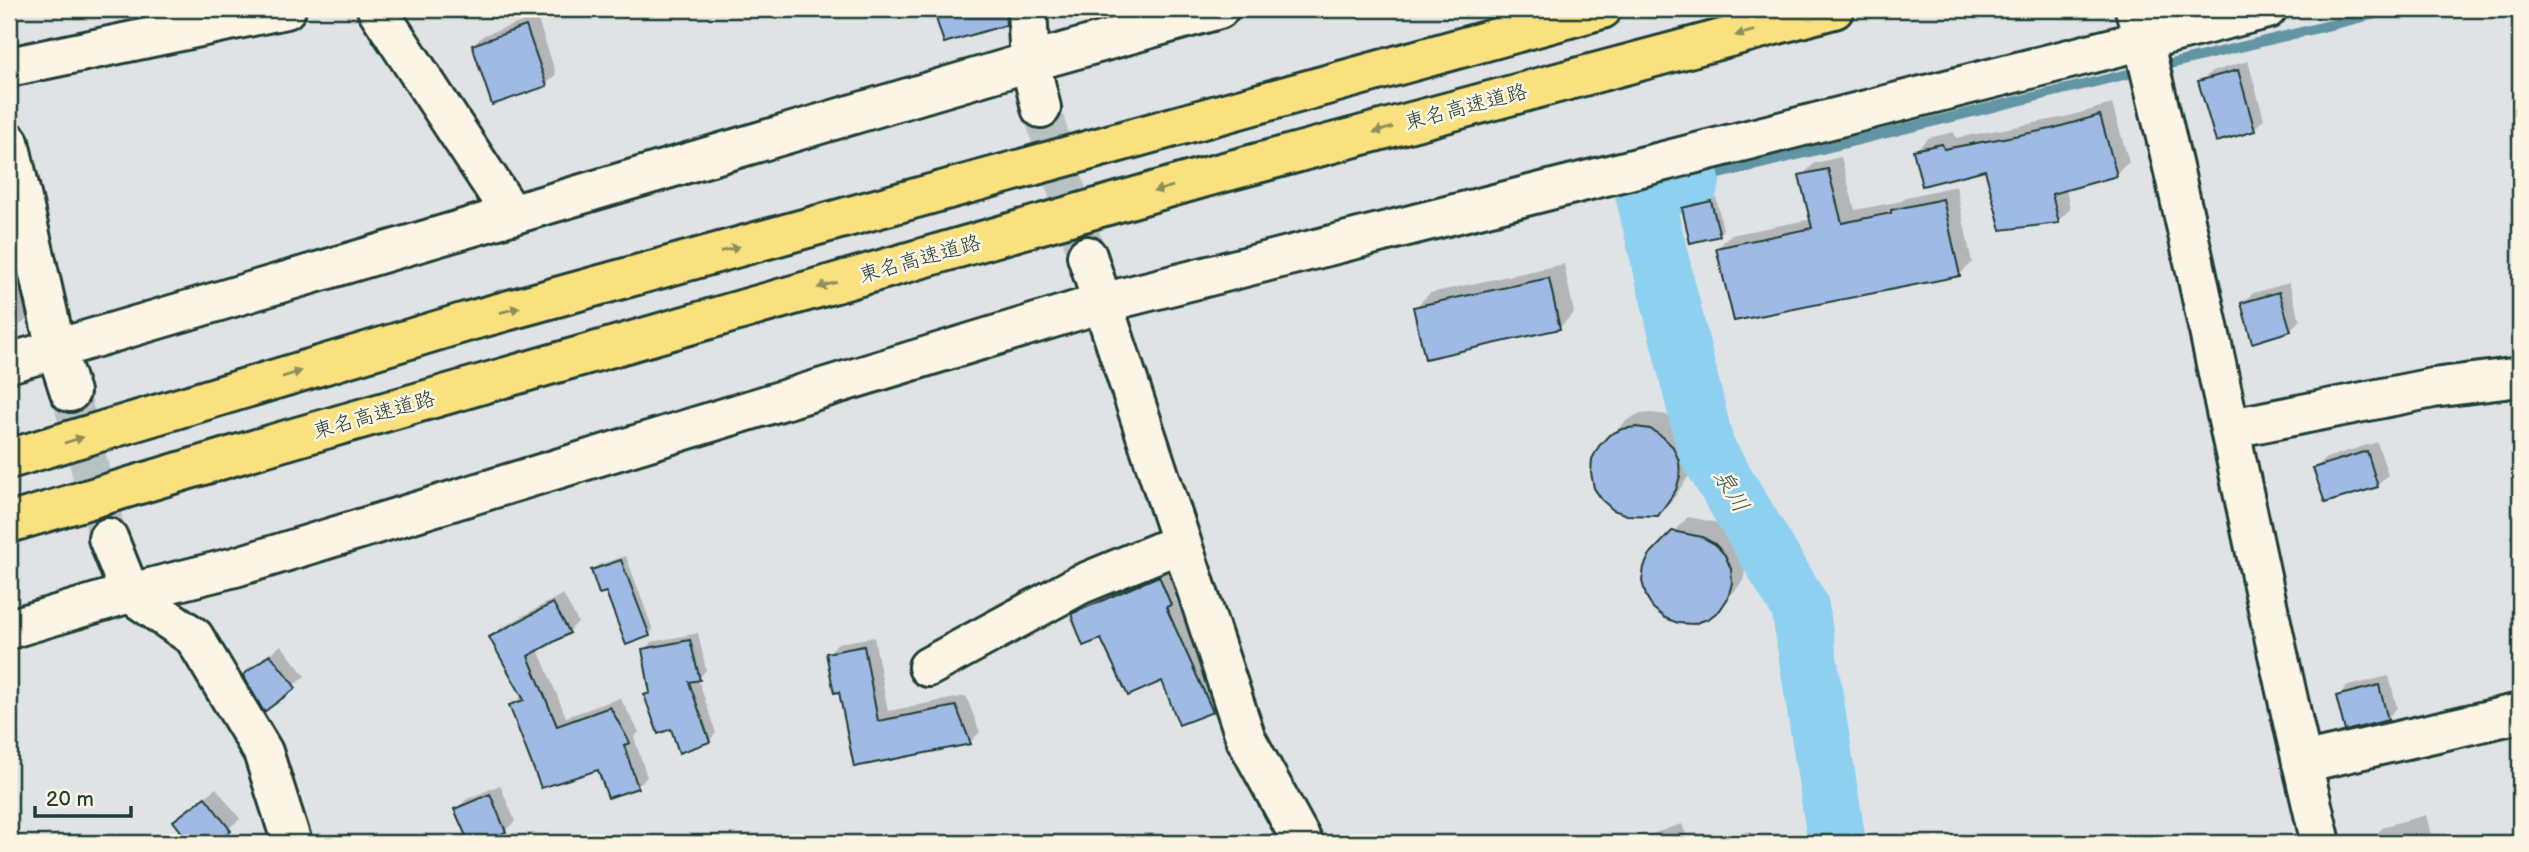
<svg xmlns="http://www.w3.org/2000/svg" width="2529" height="852" font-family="'Balsamiq Sans','Klee One',sans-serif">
<rect width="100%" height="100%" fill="#e0e3e5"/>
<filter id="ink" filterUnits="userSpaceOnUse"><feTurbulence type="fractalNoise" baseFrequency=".0143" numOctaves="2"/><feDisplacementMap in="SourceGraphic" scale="14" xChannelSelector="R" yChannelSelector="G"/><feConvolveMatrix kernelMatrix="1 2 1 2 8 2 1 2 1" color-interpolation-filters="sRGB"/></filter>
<g filter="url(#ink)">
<g fill="#0003">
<path d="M 537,17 L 556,74 L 546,85 L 474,45 L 484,35 Z"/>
<path d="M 2248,61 L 2264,119 L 2254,129 L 2200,82 L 2211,72 Z"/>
<path d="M 2112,104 L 2129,162 L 2116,174 L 2066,188 L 2070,209 L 2058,221 L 1986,168 L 1915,151 L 1928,138 L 1954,132 L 1956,138 L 2065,117 Z"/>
<path d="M 1841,157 L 1855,210 L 1902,201 L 1906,197 L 1956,186 L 1972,262 L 1959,275 L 1717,248 L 1731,235 L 1812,219 L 1801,176 L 1815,163 Z"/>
<path d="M 9,196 L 41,306 L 23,323 L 9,328 Z"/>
<path d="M 1716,197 L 1723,230 L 1719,234 L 1684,208 L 1689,203 Z"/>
<path d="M 1564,264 L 1574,313 L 1559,328 L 1415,308 L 1430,293 Z"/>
<path d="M 2289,283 L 2300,320 L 2290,330 L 2243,303 L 2253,293 Z"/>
<path d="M 1652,413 L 1666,415 L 1678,422 L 1688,432 L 1693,445 L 1694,459 L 1691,473 L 1673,499 L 1658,515 L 1600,447 L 1626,421 L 1638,414 Z"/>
<path d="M 2377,442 L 2388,475 L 2378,485 L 2326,501 L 2315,468 L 2326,458 Z"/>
<path d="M 1688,517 L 1718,523 L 1730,530 L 1740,540 L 1745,553 L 1746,567 L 1743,581 L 1719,609 L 1673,532 Z"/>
<path d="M 626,556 L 653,630 L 649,635 L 593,570 L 598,565 Z"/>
<path d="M 1168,568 L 1179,594 L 1175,598 L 1222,701 L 1212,710 L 1073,615 L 1082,605 Z"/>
<path d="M 563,594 L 578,622 L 568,632 L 538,649 L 566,717 L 620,698 L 639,732 L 634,737 L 647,777 L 637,786 L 599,768 L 511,706 L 523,695 L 491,638 L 501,628 Z"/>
<path d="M 698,633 L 706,670 L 698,679 L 716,733 L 709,741 L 672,727 L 646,696 L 652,690 L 644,649 L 652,642 Z"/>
<path d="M 874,637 L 888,711 L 966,696 L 980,732 L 970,742 L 855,765 L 841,690 L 828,653 L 838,643 Z"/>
<path d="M 281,645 L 305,676 L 265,709 L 245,676 Z"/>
<path d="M 2389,676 L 2397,708 L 2387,718 L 2338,696 L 2348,686 Z"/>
<path d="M 500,785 L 515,821 L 505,831 L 471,843 L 456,809 L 467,799 Z"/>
<path d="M 216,788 L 240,819 L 211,843 L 192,843 L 176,822 Z"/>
<path d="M 2426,815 L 2433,843 L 2376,843 L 2374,836 L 2385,826 Z"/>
<path d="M 1682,824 L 1689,843 L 1625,843 Z"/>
<path d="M 1751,831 L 1753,843 L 1699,843 Z"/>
</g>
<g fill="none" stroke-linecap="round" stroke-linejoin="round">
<g stroke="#6295a4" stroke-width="10">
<path d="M 2158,67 L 2396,9"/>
<path d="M 1691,181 L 2144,70"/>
</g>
<path stroke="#8ed0ef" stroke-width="58" d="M 1688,167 L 1691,181 L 1644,194 L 1706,449 L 1800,607 L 1837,843"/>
</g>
<g fill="#a0bae6" stroke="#1f3d34" stroke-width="2">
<path d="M 933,9 L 1005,9 L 1006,25 L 944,43 Z"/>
<path d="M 526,26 L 547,86 L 492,105 L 472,45 Z"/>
<path d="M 2238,70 L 2255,131 L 2216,142 L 2198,81 Z"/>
<path d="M 2100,115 L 2117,176 L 2052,194 L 2059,223 L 2001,230 L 1985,170 L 1922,186 L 1913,150 L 1942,144 L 1944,149 L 2051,129 Z"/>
<path d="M 1828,169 L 1842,223 L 1891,213 L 1891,210 L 1943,199 L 1960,276 L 1734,321 L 1716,248 L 1812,228 L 1799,175 Z"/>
<path d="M 1711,201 L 1720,236 L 1690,243 L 1682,208 Z"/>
<path d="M 1549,278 L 1560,329 L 1425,359 L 1413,307 Z"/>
<path d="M 2279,292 L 2291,331 L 2252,343 L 2241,303 Z"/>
<path d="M 1636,427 L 1650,429 L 1663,437 L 1673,447 L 1679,461 L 1680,476 L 1676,490 L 1658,516 L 1627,515 L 1613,510 L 1602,500 L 1594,488 L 1591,473 L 1592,459 L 1599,446 L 1609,435 L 1622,429 Z"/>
<path d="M 2367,451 L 2378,487 L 2325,503 L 2313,468 Z"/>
<path d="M 1672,531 L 1702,537 L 1715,544 L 1725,555 L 1731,569 L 1732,583 L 1728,598 L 1720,610 L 1708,619 L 1693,624 L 1678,623 L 1665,618 L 1653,608 L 1646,596 L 1642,581 L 1644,567 L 1650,554 Z"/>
<path d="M 621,560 L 650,636 L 626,645 L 606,592 L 599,594 L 591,570 Z"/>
<path d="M 1159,576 L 1171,605 L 1166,607 L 1213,712 L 1179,725 L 1162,681 L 1128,696 L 1101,639 L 1083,646 L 1071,614 Z"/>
<path d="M 553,603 L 570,633 L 528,656 L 557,726 L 610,707 L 630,743 L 624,745 L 638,788 L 608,798 L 598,770 L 541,788 L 509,705 L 524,700 L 489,637 Z"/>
<path d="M 690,640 L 700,680 L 689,682 L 710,742 L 679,753 L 671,729 L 658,734 L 644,695 L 650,693 L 642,649 Z"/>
<path d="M 864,646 L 878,721 L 956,706 L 971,744 L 854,767 L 839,692 L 834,693 L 826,653 Z"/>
<path d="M 270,654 L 296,688 L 264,712 L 243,675 Z"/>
<path d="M 2379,685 L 2388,720 L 2345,731 L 2336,696 Z"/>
<path d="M 490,794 L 506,832 L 479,843 L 469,843 L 454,809 Z"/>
<path d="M 205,797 L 231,831 L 214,843 L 190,843 L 173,821 Z"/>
</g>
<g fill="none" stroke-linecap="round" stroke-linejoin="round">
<g stroke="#b9c2c2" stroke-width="38" stroke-dasharray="38 19" stroke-linecap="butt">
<path d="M 1041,108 L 1087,256"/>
<path d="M 70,392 L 108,538"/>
</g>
<defs>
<g id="minor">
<path d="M 377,9 L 512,215"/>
<path d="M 1027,9 L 1030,62 L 1041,108"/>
<path d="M 2135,9 C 2205,285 2254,566 2321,843"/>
<path d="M 9,67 L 286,9"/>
<path d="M 9,142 L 56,349 L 70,392"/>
<path d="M 1087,256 L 1246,739 L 1303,843"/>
<path d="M 9,363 L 1030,62 L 1219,9"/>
<path d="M 2232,428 L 2433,388 L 2520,377"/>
<path d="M 108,538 L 130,593 L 194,637 L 263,752 L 292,843"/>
<path d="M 9,629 L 130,593 L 235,567 L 1102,303 L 2267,9"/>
<path d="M 928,667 L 1079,585 L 1181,543"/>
<path d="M 2302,763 L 2520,713"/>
</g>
<g id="highway">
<path d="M 9,459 L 466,322 L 1602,9"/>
<path d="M 9,523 L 280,442 L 1202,178 L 1834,9"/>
</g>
</defs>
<use href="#minor" stroke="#1f3d34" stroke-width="44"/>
<use href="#highway" stroke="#1f3d34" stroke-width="44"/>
<use href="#minor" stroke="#fcf5e5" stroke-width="38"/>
<use href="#highway" stroke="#fae180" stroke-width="38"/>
</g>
<defs><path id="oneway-solid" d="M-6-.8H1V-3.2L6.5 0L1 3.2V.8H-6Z" transform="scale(1.75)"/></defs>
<g fill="#8c8f5a">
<use href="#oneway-solid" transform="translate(1745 33) rotate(165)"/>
<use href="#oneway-solid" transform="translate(1383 130) rotate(165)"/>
<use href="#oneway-solid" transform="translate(1163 189) rotate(164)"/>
<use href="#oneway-solid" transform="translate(730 249) rotate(-15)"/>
<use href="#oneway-solid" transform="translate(827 285) rotate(164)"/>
<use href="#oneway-solid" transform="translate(510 310) rotate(-15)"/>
<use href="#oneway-solid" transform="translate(292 374) rotate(-17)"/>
<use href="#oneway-solid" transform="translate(74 440) rotate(-17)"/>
</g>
</g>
<g text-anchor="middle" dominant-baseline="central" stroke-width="5" stroke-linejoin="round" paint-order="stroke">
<g font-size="21" fill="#1f3d34" stroke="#fcf5e5">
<text transform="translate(1466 107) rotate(-15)">東名高速道路</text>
<text transform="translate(920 259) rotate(-16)">東名高速道路</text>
<text transform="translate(374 415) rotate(-16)">東名高速道路</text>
</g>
<g font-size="23" font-style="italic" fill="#355a59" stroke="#fcf5e5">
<text transform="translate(1731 491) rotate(59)">泉川</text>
</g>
</g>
<rect width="2529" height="852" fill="none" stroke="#fcf5e5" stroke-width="35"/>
<rect x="18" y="18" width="2494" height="817" fill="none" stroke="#1f3d34" stroke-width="2.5" filter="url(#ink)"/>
<path d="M35 806v10h96v-10" fill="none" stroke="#1f3d34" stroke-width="3.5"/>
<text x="46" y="806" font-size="21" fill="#1f3d34" stroke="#fcf5e5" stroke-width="5" paint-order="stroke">20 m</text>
</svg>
